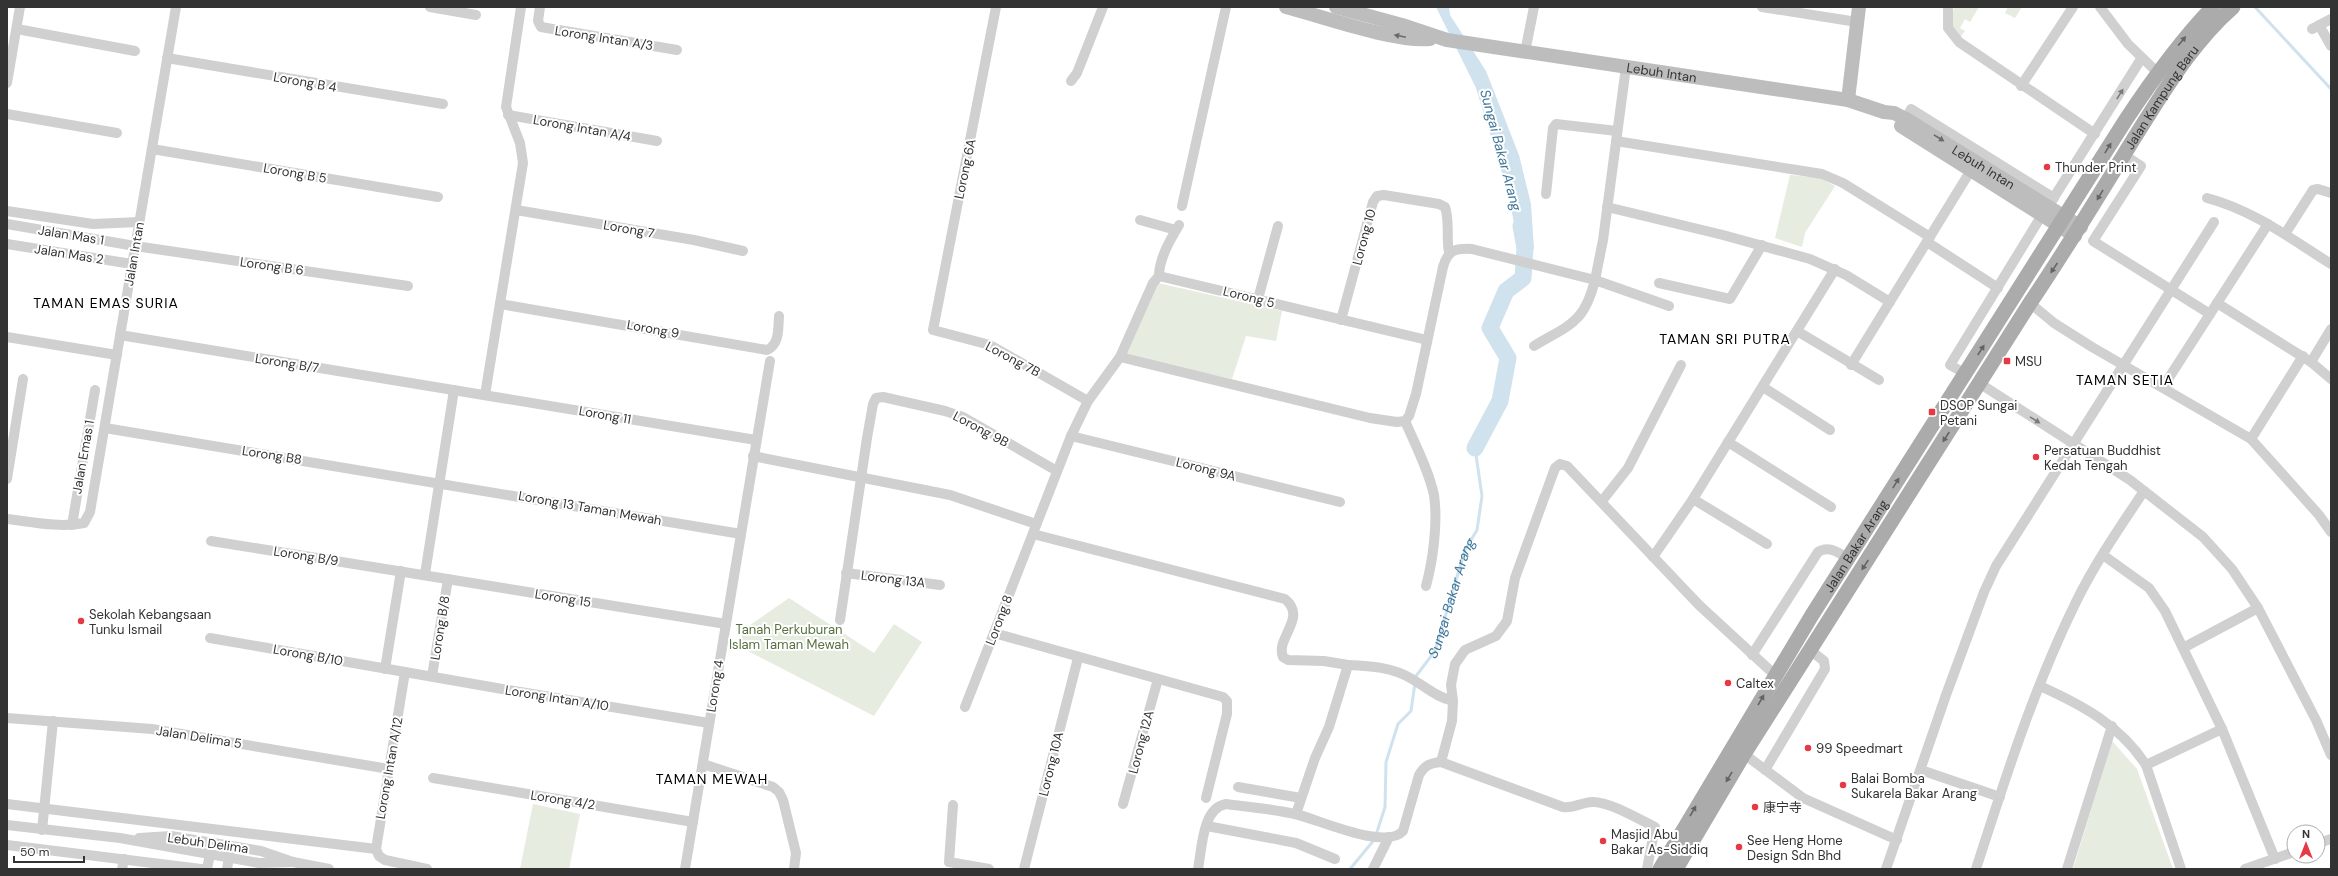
<svg xmlns="http://www.w3.org/2000/svg" width="2338" height="876" viewBox="0 0 2338 876" font-family="'DM Sans','Noto Sans SC',sans-serif">
<style>
.green{fill:#e6ecdf}
.water{fill:#cfe2ee}
.lines{fill:none;stroke-linecap:round;stroke-linejoin:round}
.stream{stroke:#cfe2ee;stroke-width:3}
.river{stroke:#cfe2ee;stroke-width:17}
.street{stroke:#d0d0d0;stroke-width:10}
.secondary{stroke:#bdbdbd;stroke-width:14}
.primary{stroke:#ababab;stroke-width:15}
.oneway{fill:#6a6a6a}
.oneway2{fill:#636363}
.oneway3{fill:#7a7a7a}
.poi-dot{fill:#e63946;stroke:#fff;stroke-width:1.5}
.labels{text-anchor:middle;dominant-baseline:central;stroke-width:4;stroke-linejoin:round;paint-order:stroke}
.street-label{font-size:13px;fill:#333;stroke:#fff}
.poi-label{font-size:13px;fill:#333;stroke:#fff;text-anchor:start}
.park-label{font-size:13px;fill:#56703f;stroke:#fff}
.water-label{font-size:14px;font-style:italic;fill:#3f7597;stroke:#fff}
.neighbourhood-label{font-size:14px;letter-spacing:1px;fill:#000;stroke:#fff}
</style>
<rect width="100%" height="100%" fill="#fff"/>
<g class="green">
<path d="M1954 7H1979L1970 22 1965 19 1960 28 1965 31 1960 38 1951 24Z"/>
<path d="M2008 7H2022L2015 18 2005 13Z"/>
<path d="M1790 175 1820 178 1835 186 1805 233 1802 247 1775 238Z"/>
<path d="M1158 283 1282 311 1276 341 1246 336 1232 379 1124 355Z"/>
<path d="M789 598 874 653 894 624 922 642 874 716 740 647 743 630Z"/>
<path d="M2112 741 2137 769 2173 869H2073Z"/>
<path d="M533 804 580 814 569 869H520Z"/>
</g>
<path class="water" d="M1436 7H1449L1450 15 1486 71 1519 155 1531 204 1534 249 1519 248 1508 193 1476 88Z"/>
<g class="lines">
<g class="stream">
<path d="M2255 7 2331 89"/>
<path id="s1" d="M1376 835 1385 807 1386 762 1398 724 1411 711 1416 676 1435 651 1465 550 1477 530 1482 496 1475 448"/>
<path d="M1350 869 1374 840"/>
</g>
<path class="river" d="M1475 448 1500 401 1508 358 1490 328 1506 291 1523 278 1525 248 1521 226"/>
<g class="street">
<path d="M430 7 476 15"/>
<path d="M540 7 538 21 541 27 677 50"/>
<path d="M996 7 933 330 990 345 1088 401"/>
<path d="M1762 7 1857 22"/>
<path d="M1948 7V28L1959 42 2095 134"/>
<path d="M2100 7 2128 44 2157 72"/>
<path d="M2319 25 2331 46"/>
<path d="M17 29 135 51"/>
<path d="M2312 29 2331 19"/>
<path d="M1525 52 1534 7"/>
<path d="M167 58 443 104"/>
<path d="M1071 81 1077 73 1103 7"/>
<path d="M7 83 20 7"/>
<path d="M2021 86 2073 7"/>
<path d="M7 114 117 133"/>
<path d="M508 115 657 141"/>
<path d="M1906 119 1911 109 2054 198"/>
<path d="M1616 141 1822 174 1843 183 1930 237"/>
<path d="M152 149 438 197"/>
<path d="M2124 155 2141 166 2093 241 2210 314"/>
<path d="M1546 194 1553 128 1556 124 1617 131"/>
<path d="M2207 198C2253 210 2291 239 2331 264"/>
<path d="M2051 202 2141 59"/>
<path d="M1182 206 1226 7"/>
<path d="M1607 207 1723 235 1810 259 1846 275 1890 302"/>
<path d="M516 210 694 240 743 251"/>
<path d="M7 211 93 224 139 222"/>
<path d="M1140 220 1176 230"/>
<path d="M7 224 135 246 408 286"/>
<path d="M2285 234 2313 190 2318 189 2331 193"/>
<path d="M1927 242 1998 288"/>
<path d="M7 244 132 264"/>
<path d="M1159 276C1159 259 1170 240 1179 225"/>
<path d="M1659 283 1730 299 1762 245"/>
<path d="M1258 299 1278 226"/>
<path d="M2030 303 2054 323 2092 347 2251 439 2319 515 2331 532"/>
<path d="M2217 303 2311 362 2331 379"/>
<path d="M500 304 767 350C780 344 778 328 779 316"/>
<path d="M1341 320 1373 202 1377 196 1384 195 1439 204 1445 207C1450 221 1446 238 1449 252"/>
<path d="M1797 331 1879 380"/>
<path d="M120 335 756 440"/>
<path d="M7 337 117 355"/>
<path d="M1534 346C1570 324 1584 324 1595 280L1669 306"/>
<path d="M1120 357 1370 418 1397 422 1405 421 1409 416 1416 394 1443 267C1448 250 1455 248 1472 249L1595 280 1603 240 1626 67"/>
<path d="M2311 362 2331 329"/>
<path d="M1851 365 1971 170"/>
<path d="M1966 374 1950 365 2042 215"/>
<path d="M1979 383 2130 480 2203 537 2232 569 2258 608 2316 720 2331 755"/>
<path d="M1763 387 1830 430"/>
<path d="M2163 387 2268 224"/>
<path d="M485 395 523 163 520 143 506 107 521 7"/>
<path d="M1405 421C1415 444 1429 471 1434 495 1438 523 1433 560 1426 586"/>
<path d="M105 428 741 534"/>
<path d="M1071 436 1340 502"/>
<path d="M2251 439 2303 356"/>
<path d="M1728 442 1831 507"/>
<path d="M753 456 950 495 1036 524"/>
<path d="M7 479 23 379"/>
<path d="M1693 499 1767 544"/>
<path d="M1602 501 1628 468 1681 365"/>
<path d="M7 519C32 522 60 528 84 523L90 512 176 7"/>
<path d="M72 525 95 390"/>
<path d="M1033 534 1285 599C1308 618 1275 638 1283 657L1288 660 1324 661 1348 665 1329 727 1315 758 1296 814"/>
<path d="M211 541 726 624"/>
<path d="M2103 555 2149 588 2165 611 2222 729 2275 859"/>
<path d="M1653 557 1693 499 1835 269"/>
<path d="M846 573 940 585"/>
<path d="M425 574 454 390"/>
<path d="M840 620 867 438 873 404 876 398 883 397 945 411 963 417 1057 471"/>
<path d="M994 633 1223 697 1227 701V714L1206 798"/>
<path d="M210 638 508 690 709 723"/>
<path d="M2183 648 2258 608"/>
<path d="M1752 655 1818 552C1829 545 1838 553 1848 558"/>
<path d="M1348 665C1371 666 1392 667 1412 679 1426 687 1436 697 1453 701"/>
<path d="M385 669 401 571"/>
<path d="M405 672 376 849 379 856 385 860 427 869"/>
<path d="M432 676 448 579"/>
<path d="M2040 686C2082 705 2120 725 2146 765L2181 869"/>
<path d="M965 707 1071 436 1088 401 1120 357 1153 283 1159 276 1427 340"/>
<path d="M7 718 152 729 389 769"/>
<path d="M1744 754 1803 798 1897 840"/>
<path d="M1441 762 1452 721 1453 701 1451 685 1455 664 1465 650 1496 636 1507 621 1515 578 1555 468 1560 464 1567 466 1699 605 1775 675"/>
<path d="M703 764 773 787 779 792 783 800 796 853 794 869"/>
<path d="M2146 765 2222 729"/>
<path d="M1765 770 1825 669 1824 661 1810 650"/>
<path d="M1921 770 2000 797"/>
<path d="M433 778 693 822"/>
<path d="M1238 787 1301 798"/>
<path d="M7 804 376 849"/>
<path d="M1123 804 1158 679"/>
<path d="M953 805 949 862 989 869"/>
<path d="M7 825 120 838 259 863 293 862"/>
<path d="M1207 826 1296 843 1335 859"/>
<path d="M42 830 53 721"/>
<path d="M139 838 171 836 261 851 293 862 329 869"/>
<path d="M2318 843 2331 839"/>
<path d="M7 845 201 869"/>
<path d="M122 869 124 859"/>
<path d="M207 869 210 854"/>
<path d="M227 869 230 852"/>
<path d="M685 869 770 361"/>
<path d="M1024 869 1078 658"/>
<path d="M1198 869C1202 849 1202 808 1226 804 1249 807 1273 809 1295 814 1318 819 1385 851 1403 831L1419 775C1425 765 1430 763 1441 762L1563 807C1575 809 1583 801 1594 802 1612 803 1638 819 1655 827L1647 869"/>
<path d="M1373 869 1389 837"/>
<path d="M1886 869 1946 695 1984 592 1996 566 2214 222"/>
<path d="M1976 869C2005 779 2034 687 2076 602 2095 563 2120 527 2144 491"/>
<path d="M2067 869 2112 726"/>
<path d="M2245 869 2294 852"/>
</g>
<g class="secondary">
<path d="M1286 7C1324 17 1393 42 1430 39"/>
<path id="s2" d="M1336 7 1402 25 1447 40 1848 100 1884 112 1894 113 1906 119 2081 227"/>
<path d="M1848 100 1859 7"/>
<path d="M1901 126 2075 236"/>
</g>
<g class="primary">
<path id="s3" d="M1660 869 1812 615 2125 121C2152 80 2179 42 2213 7"/>
<path id="s4" d="M1676 869 1744 754 2030 303C2068 247 2102 190 2138 132 2166 88 2193 42 2233 7"/>
</g>
</g>
<defs><path id="oneway-solid" d="M-6-.8H1V-3.2L6.5 0L1 3.2V.8H-6Z"/></defs>
<g class="oneway">
<use href="#oneway-solid" transform="translate(1400 36) rotate(-168)"/>
<use href="#oneway-solid" transform="translate(1939 138) rotate(32)"/>
</g>
<g class="oneway2">
<use href="#oneway-solid" transform="translate(2182 41) rotate(-50)"/>
<use href="#oneway-solid" transform="translate(2108 148) rotate(-58)"/>
<use href="#oneway-solid" transform="translate(2100 195) rotate(121)"/>
<use href="#oneway-solid" transform="translate(2054 268) rotate(124)"/>
<use href="#oneway-solid" transform="translate(1981 350) rotate(-57)"/>
<use href="#oneway-solid" transform="translate(1946 437) rotate(123)"/>
<use href="#oneway-solid" transform="translate(1896 483) rotate(-58)"/>
<use href="#oneway-solid" transform="translate(1865 565) rotate(123)"/>
<use href="#oneway-solid" transform="translate(1761 700) rotate(-60)"/>
<use href="#oneway-solid" transform="translate(1729 777) rotate(121)"/>
<use href="#oneway-solid" transform="translate(1693 811) rotate(-60)"/>
</g>
<g class="oneway3">
<use href="#oneway-solid" transform="translate(2120 94) rotate(-58)"/>
<use href="#oneway-solid" transform="translate(2035 420) rotate(32)"/>
</g>
<g class="poi-dot">
<circle cx="2047" cy="167" r="4"/>
<rect x="2003" y="357" width="8" height="8" rx="2"/>
<rect x="1928" y="408" width="8" height="8" rx="2"/>
<circle cx="2036" cy="457" r="4"/>
<circle cx="81" cy="621" r="4"/>
<circle cx="1728" cy="683" r="4"/>
<circle cx="1808" cy="748" r="4"/>
<circle cx="1843" cy="785" r="4"/>
<circle cx="1755" cy="807" r="4"/>
<circle cx="1603" cy="841" r="4"/>
<circle cx="1739" cy="847" r="4"/>
</g>
<g class="labels">
<g class="street-label">
<text transform="translate(604 38) rotate(9)">Lorong Intan A/3</text>
<text stroke="none"><textPath href="#s2" startOffset="333">Lebuh Intan</textPath></text>
<text transform="translate(305 82) rotate(10)">Lorong B 4</text>
<text stroke="none"><textPath href="#s4" startOffset="912">Jalan Kampung Baru</textPath></text>
<text transform="translate(582 128) rotate(10)">Lorong Intan A/4</text>
<text stroke="none"><textPath href="#s2" startOffset="674">Lebuh Intan</textPath></text>
<text transform="translate(965 169) rotate(-78)">Lorong 6A</text>
<text transform="translate(295 173) rotate(10)">Lorong B 5</text>
<text transform="translate(629 229) rotate(10)">Lorong 7</text>
<text transform="translate(71 235) rotate(9)">Jalan Mas 1</text>
<text transform="translate(1364 237) rotate(-75)">Lorong 10</text>
<text transform="translate(69 254) rotate(9)">Jalan Mas 2</text>
<text transform="translate(134 254) rotate(-80)">Jalan Intan</text>
<text transform="translate(272 266) rotate(8)">Lorong B 6</text>
<text transform="translate(1249 297) rotate(14)">Lorong 5</text>
<text transform="translate(653 329) rotate(10)">Lorong 9</text>
<text transform="translate(1013 359) rotate(28)">Lorong 7B</text>
<text transform="translate(287 363) rotate(9)">Lorong B/7</text>
<text transform="translate(605 415) rotate(10)">Lorong 11</text>
<text transform="translate(981 429) rotate(28)">Lorong 9B</text>
<text transform="translate(272 455) rotate(9)">Lorong B8</text>
<text transform="translate(83 457) rotate(-80)">Jalan Emas 1</text>
<text transform="translate(1206 469) rotate(14)">Lorong 9A</text>
<text transform="translate(590 508) rotate(10)">Lorong 13 Taman Mewah</text>
<text stroke="none"><textPath href="#s3" startOffset="378">Jalan Bakar Arang</textPath></text>
<text transform="translate(306 556) rotate(9)">Lorong B/9</text>
<text transform="translate(893 579) rotate(7)">Lorong 13A</text>
<text transform="translate(563 598) rotate(9)">Lorong 15</text>
<text transform="translate(999 620) rotate(-69)">Lorong 8</text>
<text transform="translate(440 628) rotate(-81)">Lorong B/8</text>
<text transform="translate(308 655) rotate(10)">Lorong B/10</text>
<text transform="translate(715 686) rotate(-81)">Lorong 4</text>
<text transform="translate(557 698) rotate(9)">Lorong Intan A/10</text>
<text transform="translate(199 737) rotate(9)">Jalan Delima 5</text>
<text transform="translate(1141 742) rotate(-75)">Lorong 12A</text>
<text transform="translate(1051 764) rotate(-76)">Lorong 10A</text>
<text transform="translate(389 768) rotate(-80)">Lorong Intan A/12</text>
<text transform="translate(563 800) rotate(9)">Lorong 4/2</text>
<text transform="translate(208 843) rotate(8)">Lebuh Delima</text>
</g>
<g class="poi-label">
<text x="2055" y="167">Thunder Print</text>
<text x="2015" y="361">MSU</text>
<text x="1940" y="405">DSOP Sungai<tspan x="1940" dy="15">Petani</tspan></text>
<text x="2044" y="450">Persatuan Buddhist<tspan x="2044" dy="15">Kedah Tengah</tspan></text>
<text x="89" y="614">Sekolah Kebangsaan<tspan x="89" dy="15">Tunku Ismail</tspan></text>
<text x="1736" y="683">Caltex</text>
<text x="1816" y="748">99 Speedmart</text>
<text x="1851" y="778">Balai Bomba<tspan x="1851" dy="15">Sukarela Bakar Arang</tspan></text>
<text x="1763" y="807">康宁寺</text>
<text x="1611" y="834">Masjid Abu<tspan x="1611" dy="15">Bakar As-Siddiq</tspan></text>
<text x="1747" y="840">See Heng Home<tspan x="1747" dy="15">Design Sdn Bhd</tspan></text>
</g>
<g class="park-label">
<text x="789" y="629">Tanah Perkuburan<tspan x="789" dy="15">Islam Taman Mewah</tspan></text>
</g>
<g class="water-label">
<text transform="translate(1501 150) rotate(75)">Sungai Bakar Arang</text>
<text stroke="none"><textPath href="#s1" startOffset="255">Sungai Bakar Arang</textPath></text>
</g>
<g class="neighbourhood-label">
<text x="106" y="303">TAMAN EMAS SURIA</text>
<text x="1725" y="339">TAMAN SRI PUTRA</text>
<text x="2125" y="380">TAMAN SETIA</text>
<text x="712" y="779">TAMAN MEWAH</text>
</g>
</g>
<rect width="2338" height="876" fill="none" stroke="#333333" stroke-width="16"/>
<g transform="translate(2306 844)"><circle r="19" fill="#ffffff" stroke="#adadad"/>
<path d="M0-3L7 15L0 10L-7 15Z" fill="#e63946"/>
<text y="-6" font-size="11" font-weight="bold" text-anchor="middle" fill="#333333">N</text>
</g>
<path d="M14 856v6h70v-6" fill="none" stroke="#333333" stroke-width="2"/>
<text x="20" y="856" font-size="12" fill="#333333" stroke="#ffffff" stroke-width="3" paint-order="stroke">50 m</text>
</svg>
